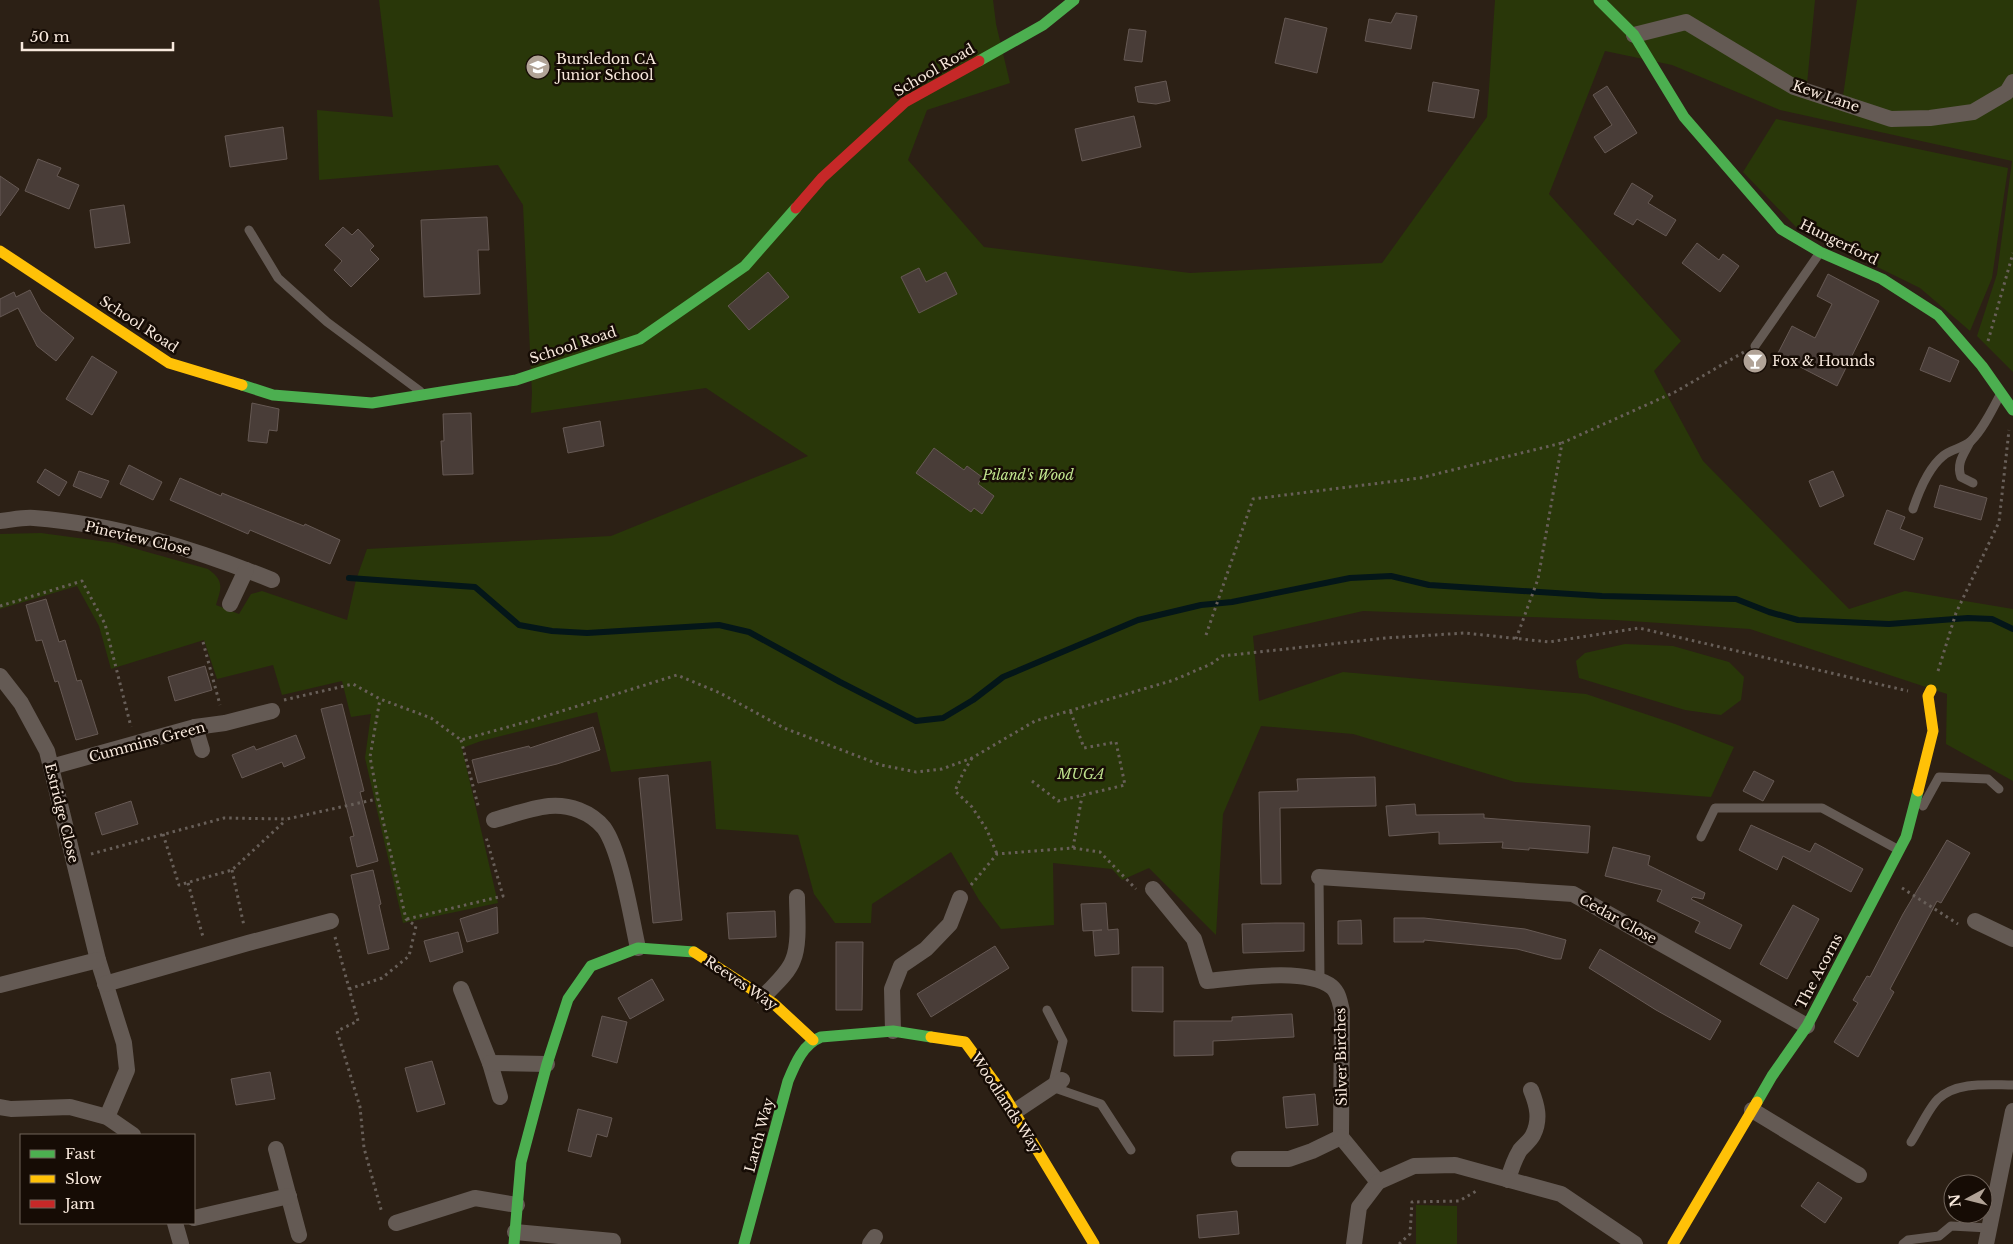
<svg xmlns="http://www.w3.org/2000/svg" width="2013" height="1244" viewBox="0 0 2013 1244" font-family="'Libre Baskerville',serif">
<style>
.green{fill:#293709}
.lines{fill:none;stroke-linecap:round;stroke-linejoin:round}
.stream{stroke:#041619;stroke-width:6}
.building{fill:#493d38;stroke:#665954}
.path{stroke:#685f59;stroke-width:3;stroke-dasharray:2.5 4;stroke-linecap:butt}
.lane{stroke:#645a54;stroke-width:9}
.street{stroke:#645a54;stroke-width:16}
.fast{stroke:#4caf50;stroke-width:11}
.slow{stroke:#ffc107;stroke-width:11}
.jam{stroke:#c62828;stroke-width:11}
.labels{text-anchor:middle;dominant-baseline:central;stroke-width:5;stroke-linejoin:round;paint-order:stroke}
.poi-label{font-size:14px;fill:#f8e9dd;stroke:#160c05;text-anchor:start}
.street-label{font-size:14px;fill:#f8e9dd;stroke:#160c05}
.park-label{font-size:14px;font-style:italic;fill:#c0e48e;stroke:#160c05}
</style>
<rect width="100%" height="100%" fill="#2c2015"/>
<g class="green">
<path d="M379 0H993L996 24 1010 83 927 110 908 160 984 247 1190 273 1382 263 1487 117 1495 0H1815L1807 84 1843 96 1857 0H2013V372L1977 336 1997 274 2012 161 1780 110 1672 65 1605 51 1549 194 1681 341 1654 371 1703 461 1849 609 1905 591 2013 609V781L1946 744 1947 694 1750 629 1615 620 1363 611 1253 636 1259 701 1343 672 1586 694 1675 724 1734 747 1711 797 1515 782 1353 734 1261 726 1223 814 1216 935 1149 868 1122 880 1112 869 1053 863 1054 925 1001 929 979 900 951 852 872 904 871 923H835L814 894 798 835 716 829 711 761 611 772 597 712 481 741 462 748 498 903 403 923 365 758 371 714 351 717 342 681 282 695 273 665 217 679 204 640 111 669 99 626 77 586 0 609V534L41 533 115 543 208 569C225 581 221 588 216 605L239 614 251 594 262 591 347 620 356 580 367 549 611 536 808 456 706 388 531 413 532 393 523 205 498 165 319 180 317 110 393 117Z"/>
<path d="M1776 119 2008 168 1992 278 1970 331 1920 288 1796 227 1743 172Z"/>
<path d="M1625 644 1673 646 1729 662 1744 677 1741 700 1721 715 1685 710 1579 678 1576 661 1585 653Z"/>
<path d="M1416 1205 1457 1206V1244H1416Z"/>
</g>
<g class="lines">
<path class="stream" d="M349 578 475 587 519 625 552 631 587 633 719 625 749 632 840 682 916 721 943 718 973 700 1003 677 1138 620 1201 605 1232 602 1350 578 1391 576 1429 585 1602 596 1736 599 1769 612 1798 620 1889 624 1968 618 1992 619 2013 629"/>
</g>
<g class="building">
<path d="M1396 13 1417 16 1411 49 1365 41 1369 19 1391 23Z"/>
<path d="M1285 18 1327 28 1317 73 1275 63Z"/>
<path d="M1129 29 1146 31 1142 62 1124 60Z"/>
<path d="M1166 81 1170 101 1156 104 1138 102 1135 87Z"/>
<path d="M1433 82 1479 90 1474 118 1428 111Z"/>
<path d="M1607 86 1637 133 1605 153 1594 137 1612 125 1593 95Z"/>
<path d="M1134 116 1141 147 1082 161 1075 129Z"/>
<path d="M283 127 287 159 230 167 225 136Z"/>
<path d="M38 159 61 168 57 176 79 185 69 209 25 191Z"/>
<path d="M0 176 19 189 0 216Z"/>
<path d="M1632 183 1653 196 1648 203 1676 220 1666 236 1637 219 1633 225 1614 214Z"/>
<path d="M124 205 130 243 95 248 90 210Z"/>
<path d="M487 217 489 250H478L480 294 424 297 421 220Z"/>
<path d="M343 227 352 235 358 229 374 246 370 250 379 259 351 287 334 270 342 261 325 245Z"/>
<path d="M1697 243 1719 260 1723 254 1739 266 1720 292 1682 263Z"/>
<path d="M919 268 926 282 946 272 957 294 919 313 901 277Z"/>
<path d="M768 272 789 297 749 330 728 306Z"/>
<path d="M1828 274 1879 301 1837 386 1777 355 1792 326 1815 338 1832 304 1817 296Z"/>
<path d="M30 290 41 311 74 338 56 361 37 346 18 308 0 317V299L14 292 16 297Z"/>
<path d="M1929 347 1959 361 1950 382 1920 370Z"/>
<path d="M92 356 117 372 92 415 66 399Z"/>
<path d="M252 403 279 409 277 431 269 430 267 443 248 441Z"/>
<path d="M471 413 473 474 443 475 441 441H444L443 414Z"/>
<path d="M600 421 604 446 568 453 563 428Z"/>
<path d="M934 448 964 470 967 466 982 477 978 484 994 496 982 514 974 508 971 512 916 473Z"/>
<path d="M129 465 162 482 153 500 120 484Z"/>
<path d="M45 469 67 482 59 496 37 482Z"/>
<path d="M79 471 109 481 101 498 73 486Z"/>
<path d="M1833 471 1844 496 1820 507 1809 481Z"/>
<path d="M180 478 221 496 222 493 304 526 305 524 340 540 330 564 250 530 248 534 170 500Z"/>
<path d="M1940 485 1987 498 1981 520 1934 507Z"/>
<path d="M1887 510 1905 517 1900 529 1923 538 1914 560 1874 544Z"/>
<path d="M46 599 59 642 65 640 77 681 81 680 98 734 76 740 58 681 55 682 42 640 36 641 26 605Z"/>
<path d="M205 666 212 690 175 701 168 677Z"/>
<path d="M342 704 364 791 360 792 378 861 357 867 350 837 354 836 321 709Z"/>
<path d="M593 727 600 750 557 764 478 783 472 760 529 746 530 748Z"/>
<path d="M296 735 305 758 284 767 282 762 242 778 232 755 254 746 256 750Z"/>
<path d="M1754 771 1774 781 1763 801 1743 791Z"/>
<path d="M668 775 682 920 653 923 639 778Z"/>
<path d="M1375 777 1376 806 1280 808 1281 884H1261L1259 792 1298 791 1297 779Z"/>
<path d="M131 801 138 824 102 835 95 813Z"/>
<path d="M1415 804 1416 815 1484 814V818L1590 826 1588 853 1529 848V850L1502 848 1503 842 1439 844V832L1389 836 1386 806Z"/>
<path d="M1751 825 1810 852 1815 843 1863 869 1851 892 1783 856 1777 870 1739 850Z"/>
<path d="M1947 840 1970 853 1941 903 1937 901 1890 989 1894 992 1858 1057 1834 1042 1858 1003 1853 1000 1867 976 1870 977 1903 914Z"/>
<path d="M1613 847 1650 856 1648 865 1705 893 1703 899 1693 897 1691 899 1742 925 1730 949 1695 932 1700 922 1657 901 1662 890 1605 876Z"/>
<path d="M373 870 381 904 379 905 389 949 368 954 351 875Z"/>
<path d="M1106 903 1108 930 1118 929 1119 954 1095 956 1093 931 1102 930 1083 931 1081 904Z"/>
<path d="M1793 905 1819 919 1787 979 1760 964Z"/>
<path d="M497 907 498 933 467 942 460 919Z"/>
<path d="M775 911 776 937 729 939 727 913Z"/>
<path d="M1394 918H1424L1525 929 1566 940 1561 959H1555L1517 949 1424 940V942H1394Z"/>
<path d="M1361 920 1362 944H1338V921Z"/>
<path d="M1275 923H1304V951L1243 953 1242 924Z"/>
<path d="M458 932 463 952 430 962 424 941Z"/>
<path d="M836 942H863L862 1010H836Z"/>
<path d="M995 946 1009 968 931 1017 917 994Z"/>
<path d="M1600 949 1721 1021 1710 1040 1656 1010 1589 968Z"/>
<path d="M1132 967H1163V1012L1132 1011Z"/>
<path d="M652 979 664 1000 630 1019 618 998Z"/>
<path d="M1292 1014 1294 1037 1213 1041V1055L1174 1056V1021H1232V1017Z"/>
<path d="M602 1016 627 1022 617 1063 592 1056Z"/>
<path d="M432 1061 445 1104 417 1112 405 1068Z"/>
<path d="M270 1072 275 1099 236 1105 231 1079Z"/>
<path d="M1315 1094 1318 1125 1286 1128 1283 1097Z"/>
<path d="M578 1109 612 1118 607 1137 597 1134 591 1157 568 1151Z"/>
<path d="M1818 1182 1842 1198 1825 1223 1801 1206Z"/>
<path d="M1237 1211 1239 1234 1199 1238 1197 1215Z"/>
</g>
<g class="lines">
<g class="path">
<path d="M1988 341 2013 253"/>
<path d="M0 606 82 581 105 624 131 727"/>
<path d="M1206 635 1253 499 1420 478 1562 443"/>
<path d="M1516 639 1538 579 1562 443 1675 392 1744 352"/>
<path d="M203 642 220 705"/>
<path d="M1938 671 1956 613 1999 522 2009 430"/>
<path d="M284 700 353 684 380 699 431 718 461 740 533 720 677 675 720 693 784 728 881 765 916 772 942 769 972 758 1035 721 1174 680 1211 664 1222 656 1386 638 1465 633 1549 642 1639 628 1908 691"/>
<path d="M461 740 479 809"/>
<path d="M972 758 963 773 955 791 972 807 987 830 997 854"/>
<path d="M1032 781 1058 801 1125 785 1116 742 1084 748 1070 710"/>
<path d="M163 834 179 885 232 870 286 820"/>
<path d="M1073 848 1082 796"/>
<path d="M91 854 224 818 287 819 377 799"/>
<path d="M232 870 244 926"/>
<path d="M188 883 203 937"/>
<path d="M971 885 997 854 1073 848 1100 852 1136 889"/>
<path d="M1902 888 1958 924"/>
<path d="M407 919 503 896 486 837"/>
<path d="M335 937 358 1021 337 1031 360 1107 364 1148 382 1213"/>
<path d="M349 989 382 978 409 956 416 926 406 919 378 799 370 757 380 699"/>
<path d="M1399 1244 1410 1234 1412 1202 1459 1201 1478 1190"/>
</g>
<g class="lane">
<path d="M249 230 278 278 327 322 420 391"/>
<path d="M1755 346 1819 254"/>
<path d="M1970 442C1964 454 1956 463 1961 477L1973 483"/>
<path d="M1913 509C1919 491 1928 468 1943 456 1951 449 1964 448 1971 441 1983 429 1992 410 2000 395"/>
<path d="M1923 806 1939 777 1988 779 1999 789"/>
<path d="M1701 837 1715 808H1822L1899 850"/>
<path d="M1319 877 1320 980"/>
<path d="M1047 1010 1063 1041 1052 1087 1101 1104 1131 1150"/>
<path d="M1911 1142C1919 1130 1928 1109 1938 1099 1957 1081 1989 1085 2013 1085"/>
<path d="M1903 1244 1908 1240 1939 1236 1951 1226 1989 1228"/>
</g>
<g class="street">
<path d="M1634 35 1686 22 1794 87 1891 119 1930 118 1973 112 2007 92 2013 82"/>
<path d="M0 521C11 520 23 517 34 518 116 524 197 550 272 580"/>
<path d="M230 604 246 570"/>
<path d="M0 676 21 703 47 751 98 960 124 1043 127 1070 107 1117"/>
<path d="M195 727 202 750"/>
<path d="M51 767 195 727 225 723 272 711"/>
<path d="M494 820C512 815 531 808 549 806 569 804 591 812 604 828 621 852 631 917 638 948"/>
<path d="M1319 877 1573 894 1807 1026"/>
<path d="M1153 889 1194 939 1207 981C1239 978 1307 967 1332 987 1339 993 1340 1003 1342 1011L1341 1137 1378 1182"/>
<path d="M1975 921 2013 939"/>
<path d="M105 984 248 943 331 921"/>
<path d="M0 985 98 960"/>
<path d="M461 989 490 1063 500 1097"/>
<path d="M763 997C773 986 788 974 793 960 800 944 797 914 797 897"/>
<path d="M893 1031 892 989 901 966 926 949 950 924 960 898"/>
<path d="M490 1063 547 1064"/>
<path d="M0 1107 11 1109 70 1107 107 1117 133 1135"/>
<path d="M1752 1110 1859 1175"/>
<path d="M1014 1112 1062 1080"/>
<path d="M276 1149 299 1235"/>
<path d="M1239 1159H1289L1312 1151 1341 1137"/>
<path d="M1508 1180C1511 1169 1514 1160 1520 1150 1524 1145 1530 1141 1533 1135 1541 1119 1537 1105 1531 1090"/>
<path d="M194 1218 289 1196"/>
<path d="M175 1223 181 1244"/>
<path d="M396 1223 475 1198 517 1205"/>
<path d="M515 1232 613 1241"/>
<path d="M870 1244 875 1237"/>
<path d="M1354 1244 1359 1207 1378 1182 1414 1166 1455 1165 1561 1194 1635 1244"/>
<path d="M1986 1244 2013 1111"/>
</g>
<g class="fast">
<path d="M1599 0 1634 35 1684 117 1781 229 1820 252 1882 279 1938 315 1982 366 2013 410"/>
<path d="M979 61 1043 25 1074 0"/>
<path d="M242 385 273 395 372 403 516 380 640 339 745 266 796 208"/>
<path d="M1757 1102 1772 1076 1807 1026 1906 837 1918 791"/>
<path d="M514 1244 521 1162 547 1064 568 999 591 966 638 948 694 952"/>
<path d="M744 1244 788 1081C795 1064 803 1044 821 1037L893 1031 931 1037"/>
</g>
<g class="slow">
<path d="M0 251 169 363 242 385"/>
<path d="M1918 791 1933 731 1928 696 1931 690"/>
<path d="M694 952 773 1003 813 1040"/>
<path d="M931 1037 965 1042 1004 1095 1094 1244"/>
<path d="M1673 1244 1757 1102"/>
</g>
<path class="jam" d="M796 208 822 178 905 102 979 61"/>
</g>
<defs>
<symbol id="school-disc" viewBox="-11 -11 22 22"><circle r="9.5" fill="#b1a397" stroke="#160c05"/><path d="M0-5L7-2L0 1L-7-2ZM-4 1L0 2.5L4 1V4Q0 6-4 4Z" fill="#fff"/></symbol>
<symbol id="bar-disc" viewBox="-11 -11 22 22"><circle r="9.5" fill="#b1a397" stroke="#160c05"/><path d="M-6-5H6L.8 .8V4.5H3.5V6h-7V4.5H-.8V.8Z" fill="#fff"/></symbol>
</defs>
<g fill-rule="evenodd">
<use href="#school-disc" x="524" y="53" width="28" height="28"/>
<use href="#bar-disc" x="1741" y="347" width="28" height="28"/>
</g>
<g class="labels">
<g class="poi-label">
<text x="556" y="59">Bursledon CA<tspan x="556" dy="16">Junior School</tspan></text>
<text x="1772" y="361">Fox &amp; Hounds</text>
</g>
<g class="street-label">
<text transform="translate(934 70) rotate(-30)">School Road</text>
<text transform="translate(1826 96) rotate(19)">Kew Lane</text>
<text transform="translate(1839 242) rotate(26)">Hungerford</text>
<text transform="translate(139 324) rotate(33)">School Road</text>
<text transform="translate(573 345) rotate(-18)">School Road</text>
<text transform="translate(138 538) rotate(13)">Pineview Close</text>
<text transform="translate(147 742) rotate(-15)">Cummins Green</text>
<text transform="translate(62 813) rotate(76)">Estridge Close</text>
<text transform="translate(1618 919) rotate(29)">Cedar Close</text>
<text transform="translate(1819 971) rotate(-62)">The Acorns</text>
<text transform="translate(741 983) rotate(34)">Reeves Way</text>
<text transform="translate(1341 1057) rotate(-91)">Silver Birches</text>
<text transform="translate(1006 1103) rotate(57)">Woodlands Way</text>
<text transform="translate(759 1135) rotate(-75)">Larch Way</text>
</g>
<g class="park-label">
<text x="1028" y="475">Piland's Wood</text>
<text x="1081" y="774">MUGA</text>
</g>
</g>
<rect x="20" y="1134" width="175" height="90" fill="#160c05" stroke="#70645b"/>
<rect x="30" y="1150" width="25" height="8" fill="#4caf50" stroke="#70645b"/>
<text x="65" y="1159" font-size="15" fill="#f8e9dd">Fast</text>
<rect x="30" y="1175" width="25" height="8" fill="#ffc107" stroke="#70645b"/>
<text x="65" y="1184" font-size="15" fill="#f8e9dd">Slow</text>
<rect x="30" y="1200" width="25" height="8" fill="#c62828" stroke="#70645b"/>
<text x="65" y="1209" font-size="15" fill="#f8e9dd">Jam</text>
<g transform="translate(1968 1199) rotate(263)"><circle r="24" fill="#160c05" stroke="#70645b"/>
<path d="M0-4L9 19L0 12L-9 19Z" fill="#b1a397"/>
<text y="-8" font-size="14" font-weight="bold" text-anchor="middle" fill="#f8e9dd">N</text>
</g>
<path d="M22 42v8h151v-8" fill="none" stroke="#f8e9dd" stroke-width="2.5"/>
<text x="30" y="42" font-size="15" fill="#f8e9dd" stroke="#160c05" stroke-width="4" paint-order="stroke">50 m</text>
</svg>
